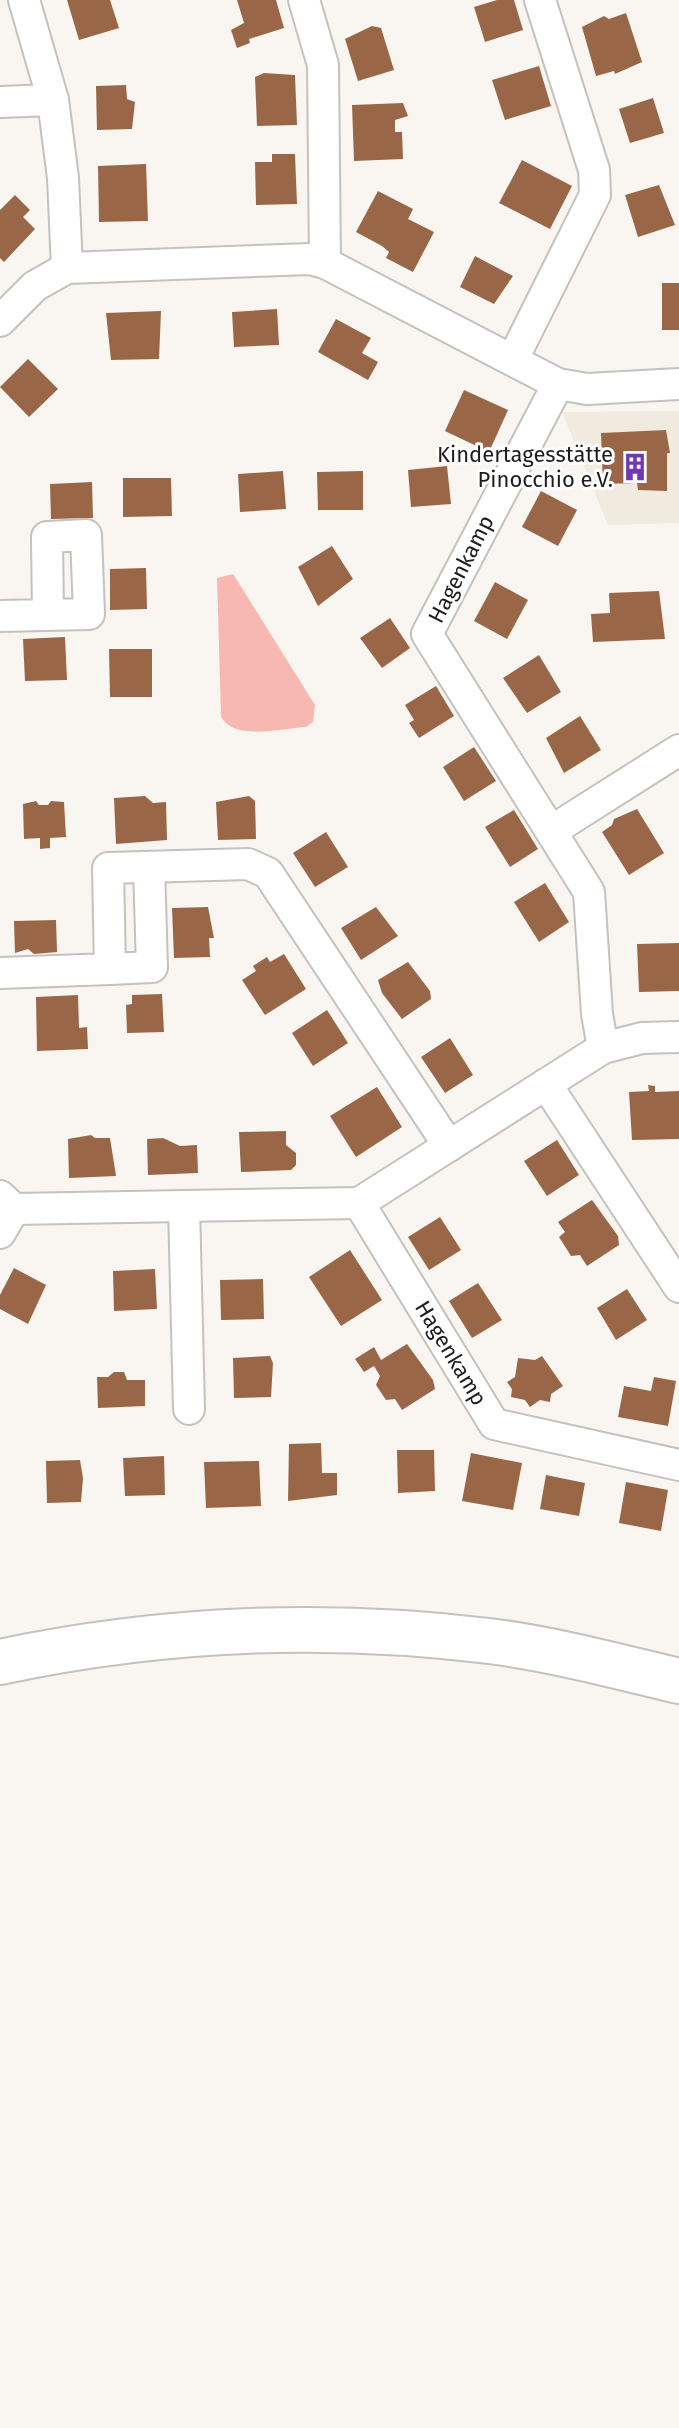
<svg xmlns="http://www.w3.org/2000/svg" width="679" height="2428" viewBox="0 0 679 2428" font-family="'Fira Sans',sans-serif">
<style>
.built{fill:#f1eade}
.green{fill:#f8b8b2}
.building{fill:#996747}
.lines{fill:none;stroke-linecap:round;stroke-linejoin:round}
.street-casing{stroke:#c5c2bd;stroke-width:34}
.secondary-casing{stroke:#c5c2bd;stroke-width:48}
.street{stroke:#fff;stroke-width:30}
.secondary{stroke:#fff;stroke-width:44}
.labels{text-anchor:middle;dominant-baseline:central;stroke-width:6;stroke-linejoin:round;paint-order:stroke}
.poi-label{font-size:22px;fill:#1e1d1b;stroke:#fff;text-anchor:end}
.street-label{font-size:22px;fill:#1e1d1b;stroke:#fff}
</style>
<rect width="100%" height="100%" fill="#f9f6f1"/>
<path class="built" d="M679 411V523L608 525 562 412Z"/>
<path class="green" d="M233 574 315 705 313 722 306 727C283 728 233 742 221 716L217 578Z"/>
<g class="building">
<path d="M67 0H110L119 28 79 40Z"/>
<path d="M237 0H276L284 28 249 39 250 43 237 48 231 30 244 23Z"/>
<path d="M497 0H514L523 30 485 42 474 7Z"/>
<path d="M626 13 642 62 615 74 614 71 596 76 582 27 604 16 609 19Z"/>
<path d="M372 26 381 28 394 70 358 81 345 39Z"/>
<path d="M539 66 551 106 505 120 492 80Z"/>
<path d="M264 73 295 75 297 125 257 126 255 77Z"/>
<path d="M126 85 127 99 135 102 132 129 97 130 96 86Z"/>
<path d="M653 98 664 133 630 143 619 109Z"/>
<path d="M403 103 408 116 395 120V132H402L403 159 354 161 352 105Z"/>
<path d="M272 154H295L297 204 256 205 255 162H272Z"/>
<path d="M522 160 572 186 550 229 499 203Z"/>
<path d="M146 164 148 221 99 222 98 166Z"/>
<path d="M659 185 675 225 638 237 625 195Z"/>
<path d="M378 191 413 209 408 219 434 232 413 272 386 258 389 252 382 246 356 232Z"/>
<path d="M15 195 30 210 23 217 35 229 4 262 0 258V210Z"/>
<path d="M475 256 513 276 494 304 460 287Z"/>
<rect x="662" y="283" width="17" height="47"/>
<path d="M277 309 279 345 234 347 232 312Z"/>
<path d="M161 311 159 359 111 360 106 313Z"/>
<path d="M336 319 371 338 362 353 378 362 368 380 318 352Z"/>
<path d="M28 359 58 389 29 417 0 387Z"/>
<path d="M464 390 508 410 489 452 445 431Z"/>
<path d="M666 430 670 453H667V491L638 490 637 483 603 484 601 433Z"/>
<path d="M447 466 451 504 411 507 408 470Z"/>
<path d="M283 471 286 509 240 512 238 474Z"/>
<path d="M363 471V510H318L317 472Z"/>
<path d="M123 478H171L172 516 123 517Z"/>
<path d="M92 482 93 518 51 519 50 484Z"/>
<path d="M541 491 577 510 558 546 522 527Z"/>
<path d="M332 546 353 579 318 606 298 567Z"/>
<path d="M146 568 147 609 110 610V569Z"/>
<path d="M495 582 528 600 507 639 474 621Z"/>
<path d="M659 591 665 639 593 642 591 614 610 613 609 593Z"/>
<path d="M390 618 410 648 382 668 360 638Z"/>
<path d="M65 637 67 680 25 681 23 639Z"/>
<path d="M109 649H152V697H110Z"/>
<path d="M539 655 561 692 527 713 503 678Z"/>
<path d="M436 686 454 716 419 738 409 723 414 720 405 705Z"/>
<path d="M580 716 601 750 564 773 546 738Z"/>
<path d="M474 747 496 781 464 801 443 767Z"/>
<path d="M145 796 153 803 166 802 167 840 116 844 114 798Z"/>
<path d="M249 796 255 801 256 839 218 840 216 802Z"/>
<path d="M36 801 39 805H48L51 801 64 802 66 837 50 838V848L40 849V838L24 839 23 804Z"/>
<path d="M637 809 664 853 629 875 602 832 612 825 614 819Z"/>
<path d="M514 810 538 849 510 867 485 827Z"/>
<path d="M326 832 348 867 315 887 293 853Z"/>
<path d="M545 883 569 922 539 942 514 902Z"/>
<path d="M208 907 214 938H209L210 957 174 958 172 908Z"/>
<path d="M376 907 398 936 361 960 341 928Z"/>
<path d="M56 920 57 952 34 954 28 949 15 953 14 921Z"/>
<path d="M679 943V991L639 992 637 944Z"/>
<path d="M284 954 306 989 265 1015 242 980 256 971 253 966 267 957 270 962Z"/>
<path d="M408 962 430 991 431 999 402 1019 382 993 378 980Z"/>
<path d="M162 994 164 1032 127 1033 126 1005 132 1004V995Z"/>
<path d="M78 995 79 1028 87 1027 88 1049 37 1051 36 997Z"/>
<path d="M327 1010 348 1043 313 1066 292 1033Z"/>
<path d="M450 1038 473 1075 445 1093 421 1057Z"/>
<path d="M648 1085 655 1086V1092L679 1091V1139L632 1140 629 1092 649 1091Z"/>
<path d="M377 1087 402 1127 356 1157 330 1116Z"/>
<path d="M286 1131V1145L296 1153V1165L291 1170 241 1172 239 1132Z"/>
<path d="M91 1135 95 1138H110L116 1176 69 1178 68 1139Z"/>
<path d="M163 1138 180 1146 197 1145 198 1173 148 1175 147 1139Z"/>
<path d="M557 1140 579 1175 547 1196 524 1161Z"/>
<path d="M592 1200 618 1236 619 1245 587 1266 580 1255 571 1256 566 1248 559 1237 565 1232 558 1222Z"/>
<path d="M440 1217 461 1250 429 1270 408 1237Z"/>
<path d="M350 1250 382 1300 341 1326 309 1277Z"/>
<path d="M14 1268 46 1285 28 1324 0 1309V1295Z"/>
<path d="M155 1269 157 1309 114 1311 113 1271Z"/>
<path d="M263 1279 264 1319 221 1320 220 1280Z"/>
<path d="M478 1283 502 1320 472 1338 449 1301Z"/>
<path d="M627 1289 647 1320 616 1340 597 1308Z"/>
<path d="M407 1344 433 1380 435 1389 402 1410 395 1399 386 1400 376 1385 380 1376 374 1366 364 1372 355 1359 374 1347 381 1360Z"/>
<path d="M270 1356 273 1363 271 1397 234 1398 233 1358Z"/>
<path d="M542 1356 563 1386 551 1394 550 1402 540 1400 530 1407 525 1400 511 1397 512 1389 507 1382 515 1377 518 1358 535 1360Z"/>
<path d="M114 1372H124L127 1380H145V1406L98 1408 97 1377H108Z"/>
<path d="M654 1377 676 1381 668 1426 618 1417 624 1386 651 1391Z"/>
<path d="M321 1443 322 1473H337V1495L288 1501 289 1444Z"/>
<path d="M397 1450H434L435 1491 398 1493Z"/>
<path d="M471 1453 522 1463 513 1510 462 1501Z"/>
<path d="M164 1456 165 1495 125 1496 123 1458Z"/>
<path d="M80 1460 83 1478 81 1502 47 1503 46 1461Z"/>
<path d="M259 1461 261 1506 206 1508 204 1462Z"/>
<path d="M546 1475 585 1483 579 1516 540 1509Z"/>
<path d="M626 1482 668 1490 661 1531 619 1523Z"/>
</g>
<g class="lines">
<defs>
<g id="street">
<path d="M24 0 53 100 63 178 67 268"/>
<path d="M304 0 323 65 325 263"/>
<path d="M0 102 53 100"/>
<path d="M0 321 35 286 67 268 310 259 325 263 558 384 587 389 679 384"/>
<path d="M513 359 595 195 594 170 540 0"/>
<path d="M558 384 427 634 589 892 597 1014 603 1048"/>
<path d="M0 616 89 614 86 535 47 537 48 615"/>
<path d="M553 830 679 750"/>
<path d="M110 969 152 967 149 867"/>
<path d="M0 973 110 969 108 868 248 864 268 873 449 1146"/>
<path d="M546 1084 679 1287"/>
<path d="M0 1196 14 1209 359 1203 603 1048 642 1038 679 1037"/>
<path d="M359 1203 494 1424 679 1465"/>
<path d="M184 1206 189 1409"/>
<path d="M0 1233 14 1209"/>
</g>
<path id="secondary" d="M0 1662C160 1628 327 1621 489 1641 553 1649 616 1666 679 1681"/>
</defs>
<use href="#street" class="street-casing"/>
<use href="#secondary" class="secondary-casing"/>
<use href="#street" class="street"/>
<use href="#secondary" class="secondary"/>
</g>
<defs>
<symbol id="building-bare" viewBox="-9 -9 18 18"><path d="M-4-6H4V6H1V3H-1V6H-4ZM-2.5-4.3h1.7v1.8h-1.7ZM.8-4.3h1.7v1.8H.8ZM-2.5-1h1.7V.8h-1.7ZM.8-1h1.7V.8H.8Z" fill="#6f3ab1" stroke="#fff" stroke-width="2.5" paint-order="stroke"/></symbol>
</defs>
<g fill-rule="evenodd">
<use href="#building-bare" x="615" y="447" width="40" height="40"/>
</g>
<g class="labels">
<g class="poi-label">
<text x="613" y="454">Kindertagesstätte<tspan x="613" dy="25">Pinocchio e.V.</tspan></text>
</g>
<g class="street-label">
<text transform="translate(461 569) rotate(-63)">Hagenkamp</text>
<text transform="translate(451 1353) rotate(59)">Hagenkamp</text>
</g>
</g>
</svg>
